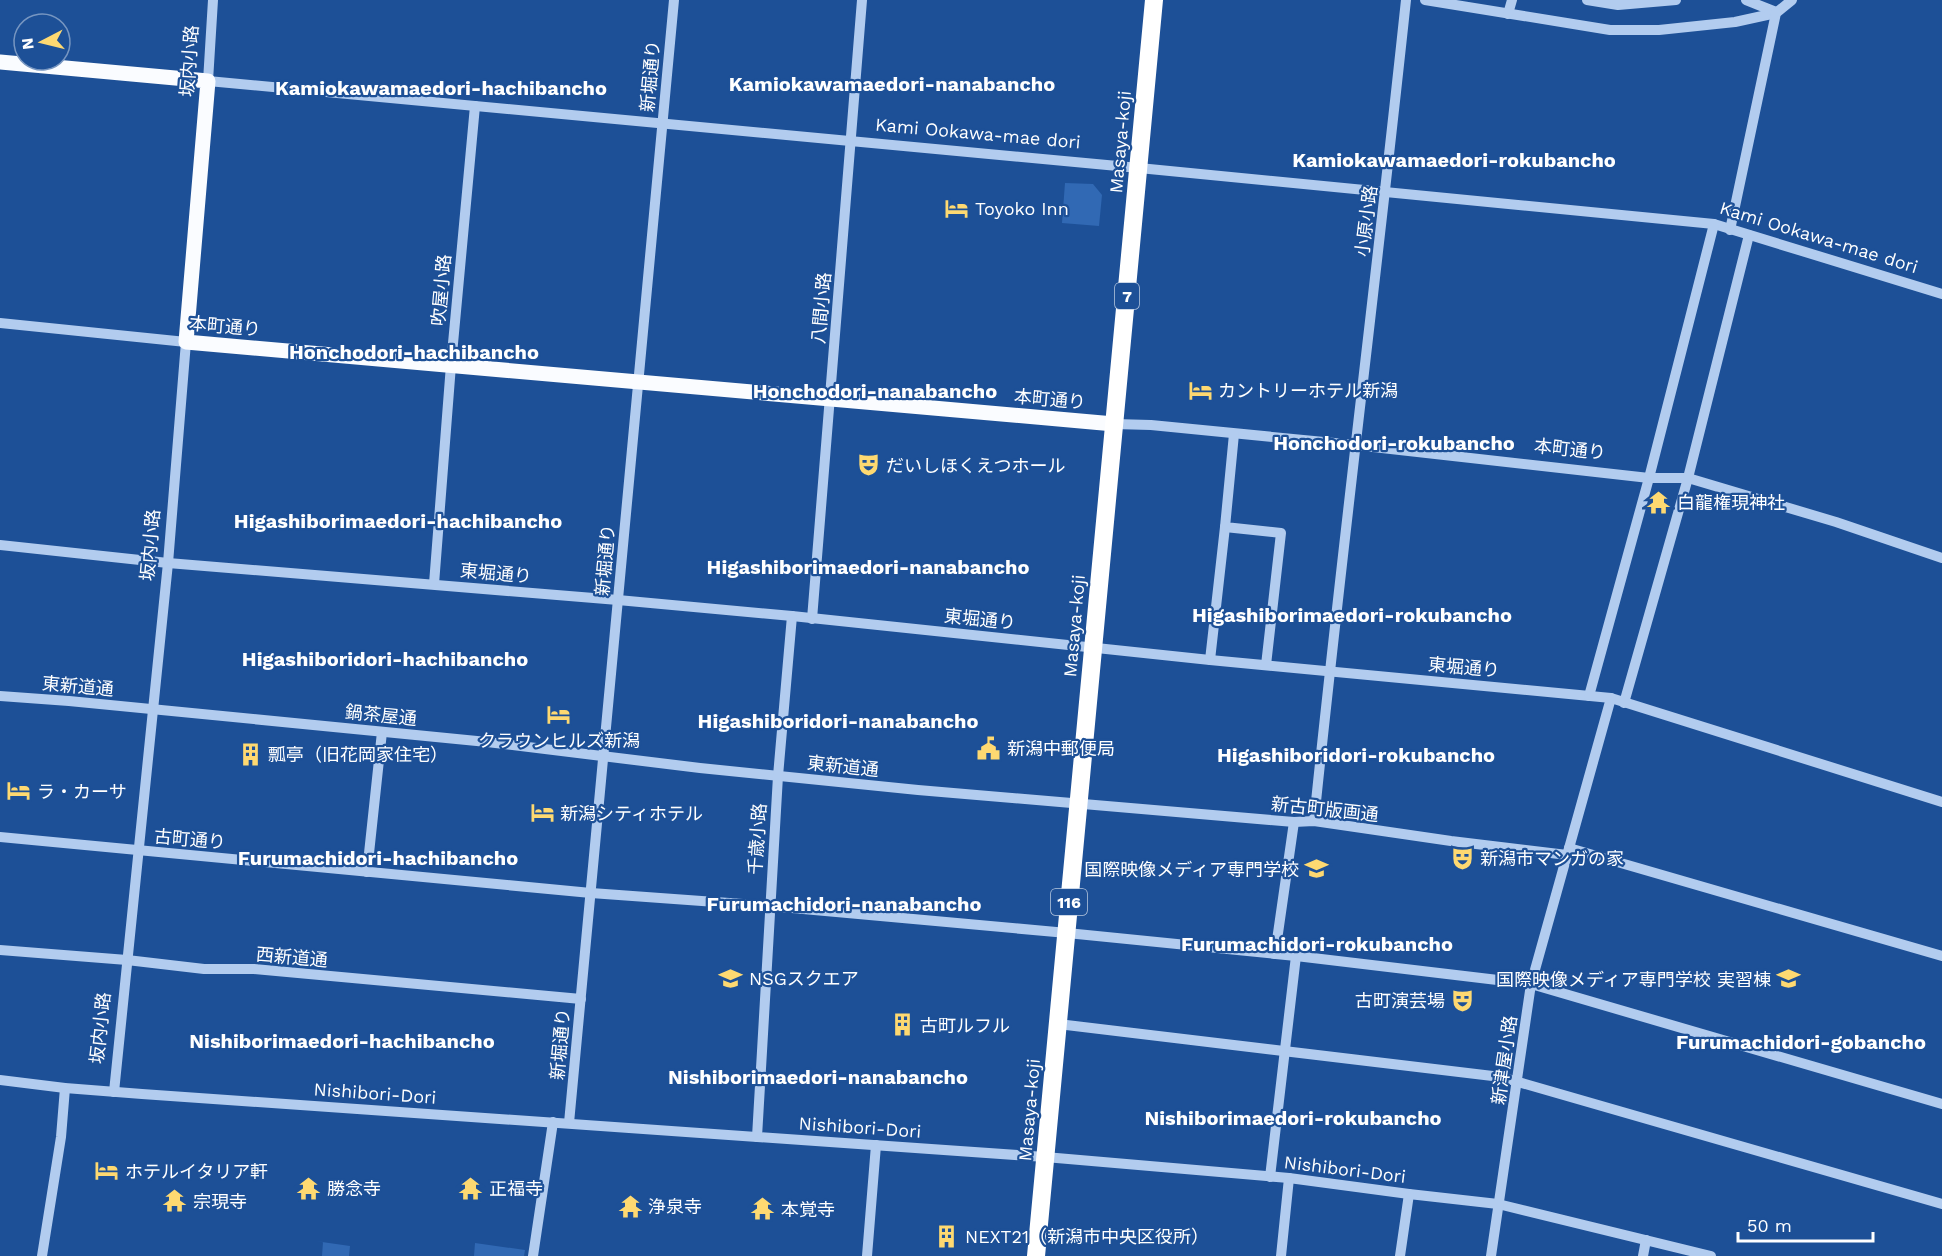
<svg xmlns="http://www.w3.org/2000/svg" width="1942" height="1256" viewBox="0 0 1942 1256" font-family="'Work Sans','Noto Sans JP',sans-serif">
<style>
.green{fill:#3169b4}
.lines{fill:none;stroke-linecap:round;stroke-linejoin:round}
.minor{stroke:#b2ccef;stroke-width:10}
.major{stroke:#fafcff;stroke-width:15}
.highway{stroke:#fff;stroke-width:18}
.labels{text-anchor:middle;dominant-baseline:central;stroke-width:4.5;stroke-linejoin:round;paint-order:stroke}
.shield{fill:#1d5097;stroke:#bbcae0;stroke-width:1.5}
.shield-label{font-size:16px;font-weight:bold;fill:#fff}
.street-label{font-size:18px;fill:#fff;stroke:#1d5097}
.poi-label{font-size:18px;fill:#fff;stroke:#1d5097;text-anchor:start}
.neighbourhood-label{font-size:20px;font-weight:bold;fill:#fff;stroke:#1d5097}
</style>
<rect width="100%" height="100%" fill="#1d5097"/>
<g class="green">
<path d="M1065 183 1093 184 1102 195 1099 226 1062 223Z"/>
<path d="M315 1241 350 1246 349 1256H322L323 1242Z"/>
<path d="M475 1243 525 1250 524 1256H474Z"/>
</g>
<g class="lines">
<g class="minor">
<path d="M213 0 208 81 1139 168 1714 224 1942 294"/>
<path d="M1425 0 1610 30H1659L1735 22 1776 13"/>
<path d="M1587 0 1618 5 1676 0"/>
<path d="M1746 0 1776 12"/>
<path d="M1508 14 1512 0"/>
<path d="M1730 230 1776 13 1792 0"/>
<path d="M0 323 186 342 168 563 114 1092"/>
<path d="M1114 424 1151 425 1355 445 1649 478H1688L1836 522 1942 558"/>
<path d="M1234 434 1225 527 1281 533 1266 665"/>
<path d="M0 545 168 563 618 600 792 616 1210 660 1611 698 1942 802"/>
<path d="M434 584 451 365 475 106"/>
<path d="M812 619 862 0"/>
<path d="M1210 660 1225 527"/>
<path d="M0 696 69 701 487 742 700 768 918 790 1294 822 1314 821 1451 841 1567 855"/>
<path d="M1589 696 1649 478 1714 224"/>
<path d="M1624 703 1688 478 1749 235"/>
<path d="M1314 821C1342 547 1377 274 1406 0"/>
<path d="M0 837 591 893 770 906 1067 933 1296 956 1531 984 1942 1104"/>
<path d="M1569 848 1942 956"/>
<path d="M367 872 382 732"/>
<path d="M0 950 127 960 204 969H254L581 999"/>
<path d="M1275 954 1294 822"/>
<path d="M1058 1024 1501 1077 1942 1204"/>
<path d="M0 1080 65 1088 142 1094 1045 1157 1289 1178 1409 1194 1498 1204 1711 1256"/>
<path d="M569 1123 674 0"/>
<path d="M757 1137 778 776 792 616"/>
<path d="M1270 1177 1296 956"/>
<path d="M42 1256 61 1137 65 1088"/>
<path d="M533 1256 553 1122"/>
<path d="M867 1256 876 1145"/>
<path d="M1281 1256 1289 1178"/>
<path d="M1400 1256 1409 1194"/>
<path d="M1491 1256 1531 984 1611 698"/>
<path d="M1643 1256 1646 1240"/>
</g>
<path class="major" d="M0 62 208 81 186 342 1114 424"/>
<path class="highway" d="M1036 1256 1154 0"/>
</g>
<defs>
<symbol id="hotel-bare" viewBox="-9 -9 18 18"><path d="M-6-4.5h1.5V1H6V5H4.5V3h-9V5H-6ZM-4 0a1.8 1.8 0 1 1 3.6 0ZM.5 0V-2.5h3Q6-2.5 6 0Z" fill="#fed971" stroke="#1d5097" stroke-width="2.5" paint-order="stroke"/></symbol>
<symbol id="theatre-bare" viewBox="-9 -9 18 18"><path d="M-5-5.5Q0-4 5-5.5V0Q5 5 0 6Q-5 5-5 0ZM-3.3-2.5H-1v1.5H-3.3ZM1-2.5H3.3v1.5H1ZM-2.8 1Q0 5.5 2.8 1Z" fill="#fed971" stroke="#1d5097" stroke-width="2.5" paint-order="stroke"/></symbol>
<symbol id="temple-bare" viewBox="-9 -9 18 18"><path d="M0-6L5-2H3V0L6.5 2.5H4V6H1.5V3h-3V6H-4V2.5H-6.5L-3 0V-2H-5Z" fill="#fed971" stroke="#1d5097" stroke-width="2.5" paint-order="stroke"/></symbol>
<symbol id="civic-bare" viewBox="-9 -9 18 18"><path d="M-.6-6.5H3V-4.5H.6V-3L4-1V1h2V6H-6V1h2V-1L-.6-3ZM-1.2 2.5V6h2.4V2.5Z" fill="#fed971" stroke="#1d5097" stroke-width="2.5" paint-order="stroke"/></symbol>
<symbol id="building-bare" viewBox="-9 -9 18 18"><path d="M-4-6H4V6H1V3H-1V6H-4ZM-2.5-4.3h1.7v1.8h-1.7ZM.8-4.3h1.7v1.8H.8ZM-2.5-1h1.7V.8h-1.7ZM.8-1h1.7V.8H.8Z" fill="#fed971" stroke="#1d5097" stroke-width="2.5" paint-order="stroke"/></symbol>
<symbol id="university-bare" viewBox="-9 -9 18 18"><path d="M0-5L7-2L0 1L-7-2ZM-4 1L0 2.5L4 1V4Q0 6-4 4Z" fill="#fed971" stroke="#1d5097" stroke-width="2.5" paint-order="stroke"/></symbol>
<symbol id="school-bare" viewBox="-9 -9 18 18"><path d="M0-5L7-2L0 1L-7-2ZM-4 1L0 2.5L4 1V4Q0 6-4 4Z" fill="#fed971" stroke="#1d5097" stroke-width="2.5" paint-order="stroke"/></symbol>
</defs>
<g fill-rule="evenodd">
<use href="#hotel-bare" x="940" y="192" width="33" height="33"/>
<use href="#hotel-bare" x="1184" y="374" width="33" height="33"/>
<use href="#theatre-bare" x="852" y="448" width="33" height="33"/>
<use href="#temple-bare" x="1642" y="486" width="33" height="33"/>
<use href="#hotel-bare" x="542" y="698" width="33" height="33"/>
<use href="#civic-bare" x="972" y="732" width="33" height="33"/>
<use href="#building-bare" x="234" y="738" width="33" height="33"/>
<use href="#hotel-bare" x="2" y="774" width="33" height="33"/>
<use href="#hotel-bare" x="526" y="796" width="33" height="33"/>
<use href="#theatre-bare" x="1446" y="842" width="33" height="33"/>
<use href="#university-bare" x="1300" y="852" width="33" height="33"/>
<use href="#school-bare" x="714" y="962" width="33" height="33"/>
<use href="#university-bare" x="1772" y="962" width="33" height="33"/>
<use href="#theatre-bare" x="1446" y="984" width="33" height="33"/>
<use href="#building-bare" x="886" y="1008" width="33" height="33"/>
<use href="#hotel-bare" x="90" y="1154" width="33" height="33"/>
<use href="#temple-bare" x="292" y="1172" width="33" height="33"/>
<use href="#temple-bare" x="454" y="1172" width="33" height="33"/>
<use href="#temple-bare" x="158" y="1184" width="33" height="33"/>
<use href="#temple-bare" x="614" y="1190" width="33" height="33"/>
<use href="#temple-bare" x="746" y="1192" width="33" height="33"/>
<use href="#building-bare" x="930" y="1220" width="33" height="33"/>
</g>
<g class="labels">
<g class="shield">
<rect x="1115" y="283" width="24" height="26" rx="4.5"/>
<rect x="1051" y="889" width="36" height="26" rx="4.5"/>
</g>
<g class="shield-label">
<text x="1127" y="296">7</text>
<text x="1069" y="902">116</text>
</g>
<g class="street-label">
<text transform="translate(189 61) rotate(-86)">坂内小路</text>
<text transform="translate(650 76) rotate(-85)">新堀通り</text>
<text transform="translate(978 133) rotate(5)">Kami Ookawa-mae dori</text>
<text transform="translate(1120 142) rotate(-85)">Masaya-koji</text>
<text transform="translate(1366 221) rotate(-83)">小原小路</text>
<text transform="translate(1819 237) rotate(17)">Kami Ookawa-mae dori</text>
<text transform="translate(441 290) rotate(-85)">吹屋小路</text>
<text transform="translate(821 308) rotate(-85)">八間小路</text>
<text transform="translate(225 326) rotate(5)">本町通り</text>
<text transform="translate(1050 399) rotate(5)">本町通り</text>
<text transform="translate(1570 449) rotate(6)">本町通り</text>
<text transform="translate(150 545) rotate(-85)">坂内小路</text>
<text transform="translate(605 560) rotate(-85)">新堀通り</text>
<text transform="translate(496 573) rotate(5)">東堀通り</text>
<text transform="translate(980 619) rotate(6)">東堀通り</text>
<text transform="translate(1074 626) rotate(-85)">Masaya-koji</text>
<text transform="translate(1464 667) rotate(5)">東堀通り</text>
<text transform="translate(78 686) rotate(5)">東新道通</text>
<text transform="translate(381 715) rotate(6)">鍋茶屋通</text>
<text transform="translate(843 766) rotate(6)">東新道通</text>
<text transform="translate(1325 809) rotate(6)">新古町版画通</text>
<text transform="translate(190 839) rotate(5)">古町通り</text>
<text transform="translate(757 839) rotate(-86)">千歳小路</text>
<text transform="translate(292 957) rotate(5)">西新道通</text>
<text transform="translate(100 1028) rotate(-84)">坂内小路</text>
<text transform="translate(560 1044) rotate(-85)">新堀通り</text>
<text transform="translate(1504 1060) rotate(-82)">新津屋小路</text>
<text transform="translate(375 1093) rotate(4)">Nishibori-Dori</text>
<text transform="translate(1029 1110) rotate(-85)">Masaya-koji</text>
<text transform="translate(860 1127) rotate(4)">Nishibori-Dori</text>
<text transform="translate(1345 1169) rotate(7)">Nishibori-Dori</text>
</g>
<g class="poi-label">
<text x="975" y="208">Toyoko Inn</text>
<text x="1218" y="390">カントリーホテル新潟</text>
<text x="886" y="465">だいしほくえつホール</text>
<text x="1677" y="502">白龍権現神社</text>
<text x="559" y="740" text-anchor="middle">クラウンヒルズ新潟</text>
<text x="1007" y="748">新潟中郵便局</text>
<text x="268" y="754">瓢亭（旧花岡家住宅）</text>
<text x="37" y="791">ラ・カーサ</text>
<text x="560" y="813">新潟シティホテル</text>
<text x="1480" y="858">新潟市マンガの家</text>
<text x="1299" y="869" text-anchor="end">国際映像メディア専門学校</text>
<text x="749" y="978">NSGスクエア</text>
<text x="1771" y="979" text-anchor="end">国際映像メディア専門学校 実習棟</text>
<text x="1445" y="1000" text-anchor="end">古町演芸場</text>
<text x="920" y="1025">古町ルフル</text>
<text x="125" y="1171">ホテルイタリア軒</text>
<text x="327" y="1188">勝念寺</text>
<text x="489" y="1188">正福寺</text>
<text x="193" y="1201">宗現寺</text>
<text x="648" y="1206">浄泉寺</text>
<text x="781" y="1209">本覚寺</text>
<text x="965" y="1236">NEXT21（新潟市中央区役所）</text>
</g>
<g class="neighbourhood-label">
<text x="892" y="84">Kamiokawamaedori-nanabancho</text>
<text x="441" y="88">Kamiokawamaedori-hachibancho</text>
<text x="1454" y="160">Kamiokawamaedori-rokubancho</text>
<text x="414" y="352">Honchodori-hachibancho</text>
<text x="875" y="391">Honchodori-nanabancho</text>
<text x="1394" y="443">Honchodori-rokubancho</text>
<text x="398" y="521">Higashiborimaedori-hachibancho</text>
<text x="868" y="567">Higashiborimaedori-nanabancho</text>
<text x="1352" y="615">Higashiborimaedori-rokubancho</text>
<text x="385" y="659">Higashiboridori-hachibancho</text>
<text x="838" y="721">Higashiboridori-nanabancho</text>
<text x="1356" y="755">Higashiboridori-rokubancho</text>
<text x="378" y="858">Furumachidori-hachibancho</text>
<text x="844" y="904">Furumachidori-nanabancho</text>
<text x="1317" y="944">Furumachidori-rokubancho</text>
<text x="342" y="1041">Nishiborimaedori-hachibancho</text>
<text x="1801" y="1042">Furumachidori-gobancho</text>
<text x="818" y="1077">Nishiborimaedori-nanabancho</text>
<text x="1293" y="1118">Nishiborimaedori-rokubancho</text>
</g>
</g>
<g transform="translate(42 42) rotate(263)"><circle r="28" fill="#1d5097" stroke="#7796c1" stroke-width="1.5"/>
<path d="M0-4.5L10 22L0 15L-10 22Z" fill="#fed971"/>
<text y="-9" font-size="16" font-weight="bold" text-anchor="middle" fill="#ffffff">N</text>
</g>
<path d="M1738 1232v9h135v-9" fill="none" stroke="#ffffff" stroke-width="3"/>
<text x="1747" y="1232" font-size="18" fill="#ffffff" stroke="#1d5097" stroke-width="4.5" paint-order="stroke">50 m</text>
</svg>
